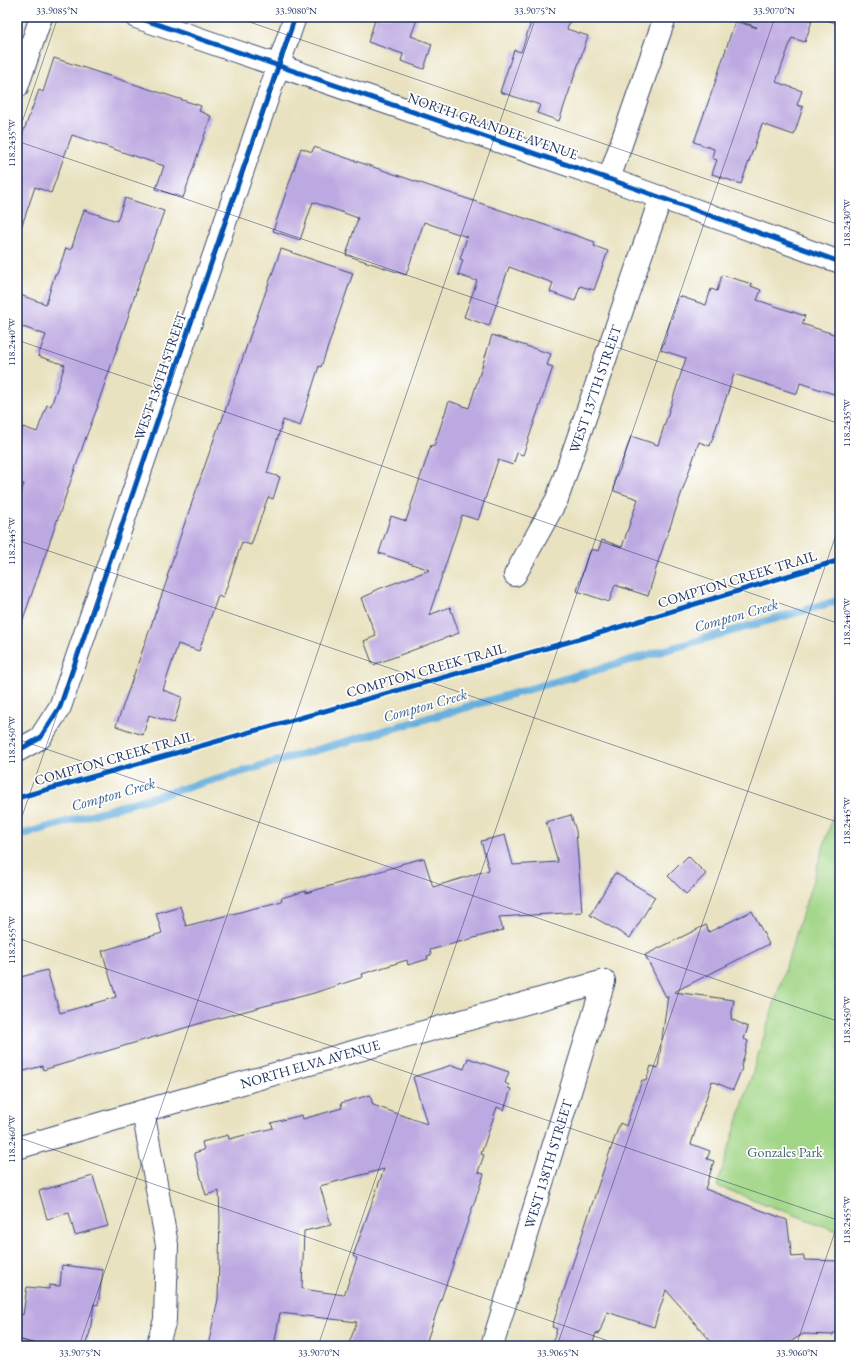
<svg xmlns="http://www.w3.org/2000/svg" width="857" height="1363" viewBox="0 0 857 1363" font-family="'EB Garamond',serif">
<style>
.green{fill:#a2d687;stroke:#5e8272}
.lines{fill:none;stroke-linecap:round;stroke-linejoin:round}
.stream{stroke:#66afde;stroke-width:8}
.building{fill:#bda9e1;fill-rule:evenodd}
.minor-casing{stroke:#3a4a6d;stroke-width:24}
.minor{stroke:#fff;stroke-width:22}
.cycleway-casing{stroke:#fff;stroke-width:8}
.cycleway{stroke:#0057b8;stroke-width:5}
.ticks{fill:none;stroke:#1b2f5e;stroke-width:1;stroke-opacity:0.45}
.labels{text-anchor:middle;dominant-baseline:central;stroke-width:3.5;stroke-linejoin:round;paint-order:stroke}
.street-label{font-size:14px;fill:#1b2f5e;stroke:#fff}
.park-label{font-size:14px;fill:#44616a;stroke:#fff}
.water-label{font-size:15px;font-style:italic;fill:#355c8b;stroke:#fff}
.neatline{fill:none;stroke:#1b2f5e;stroke-width:1.5}
.ticks-label{font-size:10px;text-anchor:middle;fill:#1b2f5e}
</style>
<rect width="100%" height="100%" fill="#fff"/>
<filter id="ink" filterUnits="userSpaceOnUse"><feTurbulence type="fractalNoise" baseFrequency=".025" numOctaves="2"/><feDisplacementMap in="SourceGraphic" scale="8" xChannelSelector="R" yChannelSelector="G"/><feConvolveMatrix kernelMatrix="1 2 1 2 8 2 1 2 1" color-interpolation-filters="sRGB"/></filter>
<filter id="wash" filterUnits="userSpaceOnUse"><feTurbulence type="fractalNoise" baseFrequency=".012" numOctaves="4" result="noise"/><feDisplacementMap in="SourceGraphic" scale="16" xChannelSelector="R" yChannelSelector="G"/><feGaussianBlur stdDeviation="0.9" result="paint"/><feColorMatrix in="noise" values="0 0 0 0 0 0 0 0 0 0 0 0 0 0 0 0 0 1.4 0 .05"/><feComposite in="paint" operator="in"/></filter>
<g filter="url(#wash)">
<rect width="100%" height="100%" fill="#e9e2c0"/>
<path class="green" d="M840 794V1232L717 1186Z"/>
<g class="lines">
<path class="stream" d="M17 836 840 600"/>
</g>
<g id="blocks">
<g class="building">
<path d="M376 17H418L411 36 432 44 424 69 401 61 403 54 368 42Z"/>
<path d="M533 17H571L567 29 588 36 559 121 537 113 540 105 500 92 514 50 521 52Z"/>
<path d="M742 17H800L812 21 805 42 792 38 776 82 802 91 797 105 803 107 794 135 762 124 741 184 712 174 717 160 712 158 714 149 694 142 715 83 735 21 757 28V27L742 22Z"/>
<path d="M54 58 201 106 199 111 211 116 183 198 156 189 164 166 72 135 51 193 35 187 21 228H17V149L39 90 43 92Z"/>
<path d="M314 147 595 242 594 246 608 251 594 290 580 286 575 301 550 292 553 283 509 267 489 326 464 317 477 281 458 275 463 260 460 259 467 237 424 222 406 275 346 255 358 218 313 202 300 240 273 231 301 148 312 152Z"/>
<path d="M125 198 164 211 147 260H146L128 317 97 406H98L86 437 20 628 17 627V504L24 484 17 482V443L23 427 37 432 47 405 51 406 65 365 38 356 46 335 17 325V294L46 304 55 274H57L66 248 71 250 84 210 117 221Z"/>
<path d="M281 249 353 273 321 367 319 366 300 426 283 420 267 473 280 477 273 499 268 497 251 545 242 542 223 598 218 596 199 651 178 644 163 690 182 697 174 723 149 715 143 735 116 726 168 577H167L181 534 220 422 221 423 251 333Z"/>
<path d="M722 275 752 284 751 286 761 290 757 300 805 316 802 324 840 336V396L800 383 797 394 734 374 710 446 699 442 659 559 648 596 615 585 609 602 577 591 587 558 592 549 598 551 602 540 622 547 638 499 614 491 615 478 620 469 631 436 658 445 686 358 661 350 679 296 706 305 711 289 717 291Z"/>
<path d="M492 335 551 354 547 365 553 367 523 455 517 453 513 465 498 460 478 520 462 515 429 615 450 607 459 633 373 665 364 641 376 636 361 598 373 593V591L430 570 379 553 391 516 406 521 431 445 434 446 449 401 469 408Z"/>
<path d="M571 815 576 831 582 912 499 917 503 930 430 950 431 955 427 956 428 959 408 965 407 960 362 974 363 977 314 993 208 1021 43 1070 42 1066 17 1073V978L47 970 60 1013 116 997 102 951 162 933 156 913 180 906 186 926 282 901 281 898 306 891V893L401 865V864L424 858 433 887 489 870 481 841 505 835 513 865 558 862 546 822Z"/>
<path d="M688 856 706 874 686 894 668 876Z"/>
<path d="M615 873 655 897 630 938 590 915Z"/>
<path d="M752 911 769 944 674 992 734 1000 731 1019 748 1027 744 1039 748 1041 741 1067 742 1068 733 1090 712 1081 691 1144 710 1151 707 1159 714 1161 705 1189 787 1220 792 1257 804 1256V1260L840 1261V1333H833V1335L803 1334 784 1346H715L666 1290 654 1327 607 1312 599 1334 596 1333 592 1346H551L557 1329 552 1327 599 1183 620 1123 626 1126 642 1080 646 1081 651 1066 658 1068 668 995 666 997 645 955 706 925 709 932Z"/>
<path d="M468 1058 509 1072 505 1083 509 1085 508 1088 511 1089 504 1110 497 1107 481 1154 484 1155 478 1172 484 1174 425 1346H348L357 1322 280 1313 274 1346H208L218 1299 220 1219 219 1191 206 1195 194 1153 204 1150 202 1142 228 1135 229 1139 273 1128 271 1123 302 1115 303 1119 342 1108 341 1103 370 1095 373 1105 427 1124 413 1077 452 1065 464 1069ZM384 1169 353 1256 357 1258 344 1295 302 1289 304 1231 331 1225 320 1186Z"/>
<path d="M93 1176 108 1226 75 1235 69 1213 47 1219 39 1191Z"/>
<path d="M62 1265 103 1270 98 1305 94 1304 90 1332 85 1346H46L17 1339V1313L23 1315 27 1287 49 1289V1285L60 1286Z"/>
</g>
</g>
</g>
<g filter="url(#ink)">
<use href="#blocks" fill-opacity="0" stroke="#3a4a6d" stroke-width="1"/>
<g class="lines">
<defs>
<g id="minor">
<path d="M136 17 609 179 840 262"/>
<path d="M17 87 41 17"/>
<path d="M609 179 665 17"/>
<path d="M515 575 557 499 661 197"/>
<path d="M17 751 40 738 60 707 295 17"/>
<path d="M143 1111 167 1245 165 1320 157 1346"/>
<path d="M17 1148 143 1111 604 981"/>
<path d="M492 1346 604 981"/>
</g>
</defs>
<use href="#minor" class="minor-casing"/>
<use href="#minor" class="minor"/>
<defs>
<g id="cycleway">
<path d="M136 17 609 179 840 262"/>
<path d="M17 751 40 738 60 707 295 17"/>
<path d="M17 798 593 635 840 560"/>
</g>
</defs>
<use href="#cycleway" class="cycleway-casing"/>
<use href="#cycleway" class="cycleway"/>
</g>
</g>
<path class="ticks" d="M235 17 840 225M814 17 840 26M17 137 58 17M17 141 840 424M17 340 840 624M17 540 840 823M17 739 840 1022M17 831 297 17M17 938 840 1221M17 1137 623 1346M17 1336 45 1346M79 1346 536 17M318 1346 775 17M557 1346 840 523M796 1346 840 1217"/>
<g class="labels">
<g class="street-label">
<text transform="translate(493 126) rotate(19)">NORTH GRANDEE AVENUE</text>
<text transform="translate(160 376) rotate(-71)">WEST 136TH STREET</text>
<text transform="translate(595 389) rotate(-71)">WEST 137TH STREET</text>
<text transform="translate(737 579) rotate(-17)">COMPTON CREEK TRAIL</text>
<text transform="translate(426 670) rotate(-16)">COMPTON CREEK TRAIL</text>
<text transform="translate(114 758) rotate(-16)">COMPTON CREEK TRAIL</text>
<text transform="translate(310 1064) rotate(-16)">NORTH ELVA AVENUE</text>
<text transform="translate(548 1164) rotate(-73)">WEST 138TH STREET</text>
</g>
<g class="park-label">
<text x="785" y="1152">Gonzales Park</text>
</g>
<g class="water-label">
<text transform="translate(736 615) rotate(-16)">Compton Creek</text>
<text transform="translate(425 705) rotate(-16)">Compton Creek</text>
<text transform="translate(113 794) rotate(-16)">Compton Creek</text>
</g>
</g>
<rect width="857" height="1363" fill="none" stroke="#fff" stroke-width="44"/>
<rect x="22" y="22" width="813" height="1319" class="neatline"/>
<g class="ticks-label">
<text x="57" y="14">33.9085°N</text>
<text x="296" y="14">33.9080°N</text>
<text x="535" y="14">33.9075°N</text>
<text x="774" y="14">33.9070°N</text>
<text transform="translate(11 143) rotate(-90)" y="4">118.2435°W</text>
<text transform="translate(846 223) rotate(-90)" y="4">118.2430°W</text>
<text transform="translate(11 342) rotate(-90)" y="4">118.2440°W</text>
<text transform="translate(846 423) rotate(-90)" y="4">118.2435°W</text>
<text transform="translate(11 541) rotate(-90)" y="4">118.2445°W</text>
<text transform="translate(846 622) rotate(-90)" y="4">118.2440°W</text>
<text transform="translate(11 740) rotate(-90)" y="4">118.2450°W</text>
<text transform="translate(846 821) rotate(-90)" y="4">118.2445°W</text>
<text transform="translate(11 940) rotate(-90)" y="4">118.2455°W</text>
<text transform="translate(846 1020) rotate(-90)" y="4">118.2450°W</text>
<text transform="translate(11 1139) rotate(-90)" y="4">118.2460°W</text>
<text transform="translate(846 1220) rotate(-90)" y="4">118.2455°W</text>
<text x="80" y="1356">33.9075°N</text>
<text x="319" y="1356">33.9070°N</text>
<text x="558" y="1356">33.9065°N</text>
<text x="797" y="1356">33.9060°N</text>
</g>
</svg>
